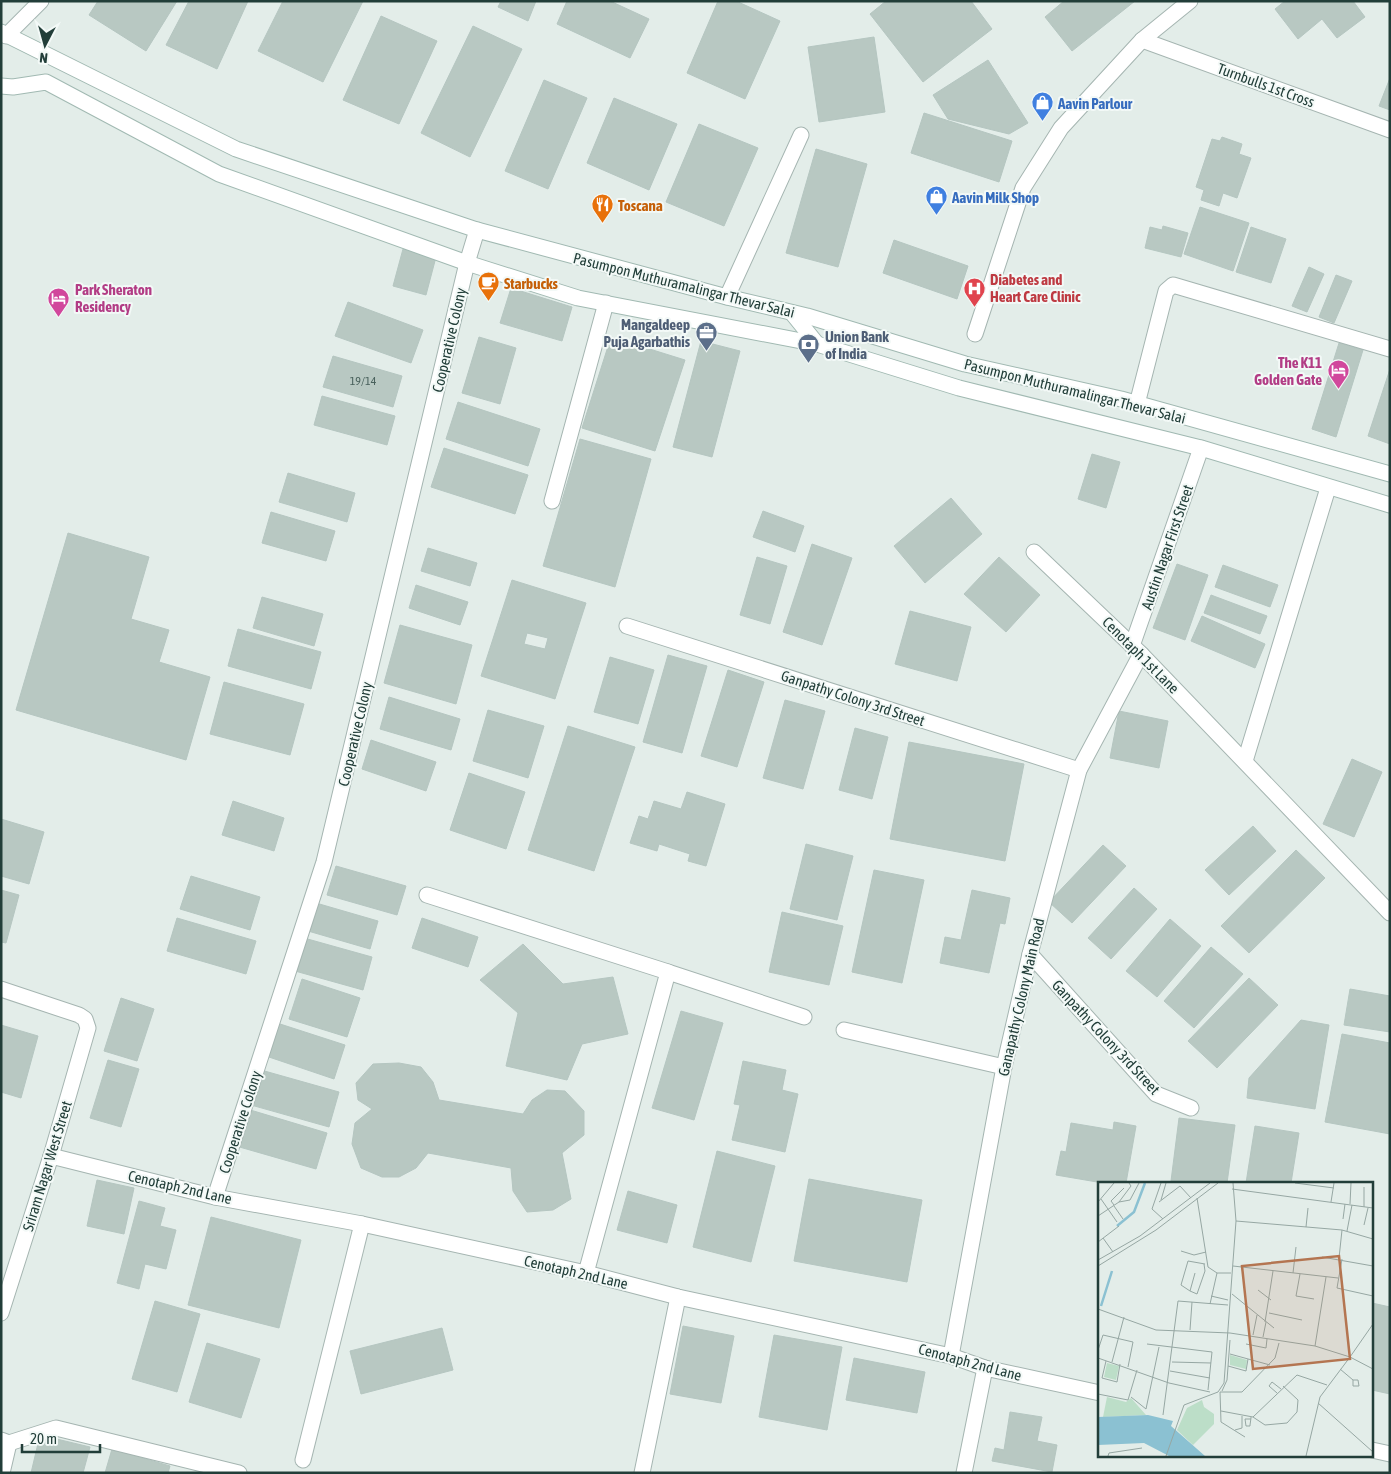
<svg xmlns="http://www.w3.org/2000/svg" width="1391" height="1474" viewBox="0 0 1391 1474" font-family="'Asap Condensed',sans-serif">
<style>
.building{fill:#b8c8c2;stroke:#b5c6c1;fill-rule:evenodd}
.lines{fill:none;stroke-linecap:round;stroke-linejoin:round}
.service-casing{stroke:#a5b5b1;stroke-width:17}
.minor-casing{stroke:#a5b5b1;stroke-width:17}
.tertiary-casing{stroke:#a5b5b1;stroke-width:17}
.secondary-casing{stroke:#a1b9b2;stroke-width:17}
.service{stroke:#fff;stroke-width:15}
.minor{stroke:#fff;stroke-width:15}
.tertiary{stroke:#fff;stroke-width:15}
.secondary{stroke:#fff;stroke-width:15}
.labels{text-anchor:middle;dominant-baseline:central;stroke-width:4;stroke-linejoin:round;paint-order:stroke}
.number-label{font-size:12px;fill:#48605b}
.street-label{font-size:15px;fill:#223e39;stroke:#f3f9f7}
.shop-label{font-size:15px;font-weight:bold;fill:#366cbe;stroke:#f3f9f7;text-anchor:start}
.food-label{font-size:15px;font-weight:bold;fill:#c56008;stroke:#f3f9f7;text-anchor:start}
.health-label{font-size:15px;font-weight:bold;fill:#be3a42;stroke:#f3f9f7;text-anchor:start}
.hotel-label{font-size:15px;font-weight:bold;fill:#b23c85;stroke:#f3f9f7;text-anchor:start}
.service-label{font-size:15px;font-weight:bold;fill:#4e5e75;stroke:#f3f9f7;text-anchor:end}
.inset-river{fill:none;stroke:#8bc1d2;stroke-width:2.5}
.inset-road{fill:none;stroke:#96a7a3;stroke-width:1}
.view{fill:#b47551;fill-opacity:0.15;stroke:#b47551;stroke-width:2.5}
.inset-edge{fill:none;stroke:#223e39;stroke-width:2.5}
</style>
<rect width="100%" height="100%" fill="#e3ede9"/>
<g class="building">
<path d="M98 1H177L146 51 89 15Z"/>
<path d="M189 1H248L217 69 166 45Z"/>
<path d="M283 1H363L323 82 258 51Z"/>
<path d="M501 1H536L528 21 498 7Z"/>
<path d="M567 1H610L649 19 630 58 557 24Z"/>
<path d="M718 1H736L780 21 745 99 687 73Z"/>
<path d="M886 1H971L992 29 923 82 870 14Z"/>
<path d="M1064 1H1135L1072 51 1045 17Z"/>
<path d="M1285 1H1353L1365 17 1337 38 1322 19 1298 39 1275 9Z"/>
<path d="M381 16 437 41 399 124 343 100Z"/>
<path d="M473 26 522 49 470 157 421 133Z"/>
<path d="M874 37 885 112 819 122 808 47Z"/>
<path d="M988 60 1028 123 1009 134 948 119 933 95Z"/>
<path d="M1390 78V110L1379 106Z"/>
<path d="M544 80 587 98 548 189 505 171Z"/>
<path d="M614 98 677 124 649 190 587 163Z"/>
<path d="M924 113 1012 141 999 182 911 153Z"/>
<path d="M699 124 758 148 724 226 666 202Z"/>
<path d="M1222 137 1242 144 1239 154 1251 158 1237 198 1223 193 1219 206 1201 200 1204 190 1196 187 1212 139 1220 141Z"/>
<path d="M816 149 867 164 838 267 786 253Z"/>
<path d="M1200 207 1249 223 1233 271 1184 254Z"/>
<path d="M1163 226 1188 233 1181 257 1145 248 1150 227 1162 230Z"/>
<path d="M1251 227 1286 239 1271 283 1236 272Z"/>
<path d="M894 240 968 266 957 299 883 273Z"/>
<path d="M403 249 436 257 426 295 393 286Z"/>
<path d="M1309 267 1324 274 1307 312 1292 306Z"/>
<path d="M1336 275 1352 281 1334 323 1319 317Z"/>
<path d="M511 288 572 307 562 341 500 323Z"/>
<path d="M348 302 423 330 411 363 335 336Z"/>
<path d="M479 337 516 348 500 404 462 393Z"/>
<path d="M611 337 685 360 655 451 582 428Z"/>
<path d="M701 341 740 351 712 457 673 447Z"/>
<path d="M1339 343 1363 350 1336 437 1312 429Z"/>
<path d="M333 356 402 376 393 407 323 387Z"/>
<path d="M1390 369V444L1368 436Z"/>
<path d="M322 396 395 416 387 445 314 425Z"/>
<path d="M458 402 540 429 528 466 446 439Z"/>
<path d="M580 439 651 459 615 587 543 566Z"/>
<path d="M444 448 528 475 515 514 431 487Z"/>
<path d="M1092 454 1120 462 1106 508 1078 499Z"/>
<path d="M288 473 355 493 347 522 279 502Z"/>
<path d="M951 498 982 534 925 583 894 546Z"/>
<path d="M763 511 804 526 795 552 753 537Z"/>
<path d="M271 512 335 531 326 561 262 543Z"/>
<path d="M68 533 149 557 131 619 169 630 159 662 210 677 186 760 16 710Z"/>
<path d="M812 544 852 558 822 645 783 632Z"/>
<path d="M428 548 477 563 470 586 421 571Z"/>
<path d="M757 557 787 566 770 624 740 615Z"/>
<path d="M999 557 1040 595 1006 632 964 594Z"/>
<path d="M1177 564 1208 575 1185 640 1153 628Z"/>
<path d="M1223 565 1278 585 1270 607 1215 587Z"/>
<path d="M512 580 586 603 555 699 481 676ZM527 633 548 638 545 649 524 644Z"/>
<path d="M416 585 468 602 460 625 409 608Z"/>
<path d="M1211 595 1267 616 1260 634 1204 613Z"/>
<path d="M262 597 323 614 314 646 253 628Z"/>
<path d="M910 611 971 627 957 681 895 664Z"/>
<path d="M1202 616 1265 644 1255 668 1191 641Z"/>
<path d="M400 625 472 645 456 704 384 683Z"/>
<path d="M238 629 321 652 311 689 228 666Z"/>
<path d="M668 655 707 666 682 753 643 742Z"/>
<path d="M610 657 654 670 638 724 594 712Z"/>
<path d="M728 670 764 682 737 767 701 756Z"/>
<path d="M224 682 304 704 290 755 210 734Z"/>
<path d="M389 697 460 719 451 750 380 729Z"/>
<path d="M785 700 825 711 803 789 763 778Z"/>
<path d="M488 710 544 726 528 778 473 761Z"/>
<path d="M1119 711 1168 721 1159 768 1110 758Z"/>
<path d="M568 726 635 747 594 871 528 850Z"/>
<path d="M855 728 888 737 872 799 839 790Z"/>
<path d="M371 740 436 762 426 791 362 769Z"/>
<path d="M909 742 1024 764 1005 861 890 839Z"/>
<path d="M1352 759 1382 772 1354 837 1323 824Z"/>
<path d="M469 773 525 792 506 849 450 830Z"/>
<path d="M687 792 725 804 706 866 688 861 690 854 659 844 657 851 630 843 639 816 648 819 654 801 681 809Z"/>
<path d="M233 801 284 818 274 851 222 835Z"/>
<path d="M1 819 44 832 29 884 1 876Z"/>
<path d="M1253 826 1276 851 1229 895 1205 870Z"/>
<path d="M806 844 853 856 837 920 790 909Z"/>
<path d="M1103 845 1126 866 1072 923 1049 902Z"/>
<path d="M1296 850 1325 878 1249 953 1221 926Z"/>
<path d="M336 866 406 886 397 915 327 895Z"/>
<path d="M874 870 924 880 902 983 852 972Z"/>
<path d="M191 876 260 897 250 930 180 909Z"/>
<path d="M1134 888 1157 909 1111 959 1088 938Z"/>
<path d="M1 890 19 895 6 943 1 942Z"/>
<path d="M972 890 1010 898 1005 924 1000 923 989 973 940 963 945 937 961 940Z"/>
<path d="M316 903 378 921 370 949 308 931Z"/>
<path d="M782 912 843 926 829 985 769 972Z"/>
<path d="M177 918 256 941 246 974 167 951Z"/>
<path d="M422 918 478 937 468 967 412 948Z"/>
<path d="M1170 919 1201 946 1157 997 1126 971Z"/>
<path d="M304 938 372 957 363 990 295 971Z"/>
<path d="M523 944 563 984 613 977 628 1034 582 1044 567 1080 506 1066 518 1013 480 980Z"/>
<path d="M1211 947 1243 974 1194 1028 1164 1001Z"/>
<path d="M1249 978 1278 1005 1217 1068 1188 1041Z"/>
<path d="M302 979 360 998 347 1037 289 1019Z"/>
<path d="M1350 989 1390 996V1032L1344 1025Z"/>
<path d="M121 998 154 1009 137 1061 104 1051Z"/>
<path d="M681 1011 723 1023 694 1120 652 1108Z"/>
<path d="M1301 1020 1329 1025 1315 1109 1247 1098 1249 1078Z"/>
<path d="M277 1023 345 1045 334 1079 266 1056Z"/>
<path d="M1 1025 38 1036 21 1098 1 1092Z"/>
<path d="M1342 1034 1390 1043V1134L1325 1122Z"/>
<path d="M108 1060 139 1069 121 1127 90 1118Z"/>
<path d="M743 1061 786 1070 782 1090 798 1094 785 1152 732 1140 740 1105 734 1104Z"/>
<path d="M399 1063 421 1067 433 1082 439 1100 523 1114 532 1100 547 1090 565 1091 584 1111V1135L562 1153 571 1199 553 1210 527 1212 513 1191 511 1168 428 1153 416 1168 399 1177H382L361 1168 352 1144 355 1123 372 1109 358 1100 356 1083 373 1064Z"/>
<path d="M261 1070 339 1092 329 1127 251 1105Z"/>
<path d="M247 1109 327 1133 316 1169 236 1146Z"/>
<path d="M1179 1118 1235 1125 1227 1183 1171 1181Z"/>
<path d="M1114 1122 1136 1126 1126 1183H1103L1056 1175 1061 1151 1066 1152 1071 1123 1113 1130Z"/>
<path d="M1255 1126 1299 1133 1291 1183H1246Z"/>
<path d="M717 1151 775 1166 751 1262 693 1247Z"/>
<path d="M809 1179 922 1200 907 1282 794 1261Z"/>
<path d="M97 1180 134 1188 124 1234 87 1226Z"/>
<path d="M628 1191 677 1205 667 1243 617 1230Z"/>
<path d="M139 1201 165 1208 160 1226 176 1230 166 1269 145 1264 139 1289 117 1283Z"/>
<path d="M211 1217 301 1240 279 1328 188 1305Z"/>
<path d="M155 1301 200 1314 177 1392 132 1379Z"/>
<path d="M1372 1303 1390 1307V1394L1372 1390Z"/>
<path d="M683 1326 734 1336 721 1403 670 1394Z"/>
<path d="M442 1328 453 1370 361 1394 350 1351Z"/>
<path d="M774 1335 842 1347 827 1430 759 1417Z"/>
<path d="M207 1343 260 1359 241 1418 189 1402Z"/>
<path d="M854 1358 925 1372 917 1413 846 1400Z"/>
<path d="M1010 1412 1042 1417 1037 1441 1057 1445 1052 1472 992 1461 995 1448 1004 1450Z"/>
<path d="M40 1435 90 1447 83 1473H31Z"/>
<path d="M112 1449 170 1466 168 1473H105Z"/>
</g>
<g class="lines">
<defs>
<g id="service">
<path d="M303 1460 362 1224"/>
<path d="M964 1473 985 1368"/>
</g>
<g id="minor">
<path d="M1142 40 1390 130"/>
<path d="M727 297 801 135"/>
<path d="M1137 404 1166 291 1173 285 1390 349"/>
<path d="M552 501 606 303"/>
<path d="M1034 552 1141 654 1390 913"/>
<path d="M627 626 1079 770"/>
<path d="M1132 646 1201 448"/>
<path d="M1245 761 1328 488"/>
<path d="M427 895 668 972 586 1273"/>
<path d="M1030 954 1156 1094 1191 1108"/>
<path d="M668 972 804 1017"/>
<path d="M1 989 79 1015 85 1019 88 1028 51 1156 1 1313"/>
<path d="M844 1030 1004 1067"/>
<path d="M51 1156 215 1197 362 1224 586 1273 678 1297 951 1356 985 1368 1100 1393"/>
<path d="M215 1197 324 862 467 263 477 230"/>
<path d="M951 1356 1004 1067 1030 954 1079 770 1141 654"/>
<path d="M1 1440 9 1443 56 1428 239 1473"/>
<path d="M1372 1450 1390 1454"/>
<path d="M2 1473 9 1443"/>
<path d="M642 1473 678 1297"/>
</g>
<g id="tertiary">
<path d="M6 36 41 1"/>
<path d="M975 334 1023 188 1061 128 1142 40 1190 1"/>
</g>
<g id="secondary">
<path d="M1 32 236 149 477 230 727 297 807 316 965 364 1121 399 1390 474"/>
<path d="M1 86 13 87 46 82 219 174 467 263 578 298 817 344 959 388 1201 448 1390 505"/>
<path d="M792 313 817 344"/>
</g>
</defs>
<use href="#service" class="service-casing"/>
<use href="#minor" class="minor-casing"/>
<use href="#tertiary" class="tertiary-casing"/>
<use href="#secondary" class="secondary-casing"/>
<use href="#service" class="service"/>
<use href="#minor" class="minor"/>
<use href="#tertiary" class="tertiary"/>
<use href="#secondary" class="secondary"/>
</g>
<defs>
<symbol id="shop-pin" viewBox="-11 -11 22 30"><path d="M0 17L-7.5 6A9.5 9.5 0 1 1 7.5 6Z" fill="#3f7fe0" stroke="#f3f9f7"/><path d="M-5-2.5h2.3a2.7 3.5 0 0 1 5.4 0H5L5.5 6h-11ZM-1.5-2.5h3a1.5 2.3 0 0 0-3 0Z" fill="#fff"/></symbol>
<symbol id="restaurant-pin" viewBox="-11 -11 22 30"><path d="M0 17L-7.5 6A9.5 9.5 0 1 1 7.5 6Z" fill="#e8710a" stroke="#f3f9f7"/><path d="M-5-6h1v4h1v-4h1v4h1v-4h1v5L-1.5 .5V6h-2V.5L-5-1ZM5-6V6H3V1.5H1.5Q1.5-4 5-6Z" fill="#fff"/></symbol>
<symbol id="cafe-pin" viewBox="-11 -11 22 30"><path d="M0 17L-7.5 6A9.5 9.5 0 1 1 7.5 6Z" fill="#e8710a" stroke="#f3f9f7"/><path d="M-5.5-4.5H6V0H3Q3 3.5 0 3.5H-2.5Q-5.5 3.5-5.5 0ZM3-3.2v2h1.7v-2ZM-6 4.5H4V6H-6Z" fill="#fff"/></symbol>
<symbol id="hospital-pin" viewBox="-11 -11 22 30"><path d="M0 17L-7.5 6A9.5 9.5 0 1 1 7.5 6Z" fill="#e0444e" stroke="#f3f9f7"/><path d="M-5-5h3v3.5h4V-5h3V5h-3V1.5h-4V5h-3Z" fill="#fff"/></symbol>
<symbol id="hotel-pin" viewBox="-11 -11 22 30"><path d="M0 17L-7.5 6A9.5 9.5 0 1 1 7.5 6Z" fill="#d1479c" stroke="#f3f9f7"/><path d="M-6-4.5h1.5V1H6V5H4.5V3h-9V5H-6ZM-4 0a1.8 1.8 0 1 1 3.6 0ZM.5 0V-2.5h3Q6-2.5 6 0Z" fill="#fff"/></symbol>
<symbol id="office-pin" viewBox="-11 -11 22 30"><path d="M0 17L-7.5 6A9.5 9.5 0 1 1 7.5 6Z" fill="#5c6f8a" stroke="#f3f9f7"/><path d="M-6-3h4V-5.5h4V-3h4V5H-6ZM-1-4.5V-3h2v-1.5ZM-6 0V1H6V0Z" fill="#fff"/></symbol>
<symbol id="bank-pin" viewBox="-11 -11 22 30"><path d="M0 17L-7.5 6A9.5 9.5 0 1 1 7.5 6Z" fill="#5c6f8a" stroke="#f3f9f7"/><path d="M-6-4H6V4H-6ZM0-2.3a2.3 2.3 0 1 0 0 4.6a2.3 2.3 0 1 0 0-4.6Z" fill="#fff"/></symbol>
</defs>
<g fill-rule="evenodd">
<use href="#shop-pin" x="1030" y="90" width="25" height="34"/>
<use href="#shop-pin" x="924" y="184" width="25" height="34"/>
<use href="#restaurant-pin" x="590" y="192" width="25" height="34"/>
<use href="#cafe-pin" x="476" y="270" width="25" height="34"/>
<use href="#hospital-pin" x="962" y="276" width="25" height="34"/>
<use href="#hotel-pin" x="46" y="286" width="25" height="34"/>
<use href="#office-pin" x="694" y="320" width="25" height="34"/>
<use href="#bank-pin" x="796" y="332" width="25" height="34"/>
<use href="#hotel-pin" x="1326" y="358" width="25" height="34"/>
</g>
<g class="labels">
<g class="number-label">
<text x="363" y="381">19/14</text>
</g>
<g class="street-label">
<text transform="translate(1266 85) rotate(20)">Turnbulls 1st Cross</text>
<text transform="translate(684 285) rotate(14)">Pasumpon Muthuramalingar Thevar Salai</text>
<text transform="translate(449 340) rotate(-77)">Cooperative Colony</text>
<text transform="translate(1075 391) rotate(14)">Pasumpon Muthuramalingar Thevar Salai</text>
<text transform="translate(1167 547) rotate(-71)">Austin Nagar First Street</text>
<text transform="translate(1141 655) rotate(45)">Cenotaph 1st Lane</text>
<text transform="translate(853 698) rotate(18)">Ganpathy Colony 3rd Street</text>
<text transform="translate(355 734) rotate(-77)">Cooperative Colony</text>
<text transform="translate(1021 997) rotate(-77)">Ganapathy Colony Main Road</text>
<text transform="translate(1106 1037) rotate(47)">Ganpathy Colony 3rd Street</text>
<text transform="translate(240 1122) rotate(-72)">Cooperative Colony</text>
<text transform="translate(47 1166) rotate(-73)">Sriram Nagar West Street</text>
<text transform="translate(180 1187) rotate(13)">Cenotaph 2nd Lane</text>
<text transform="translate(576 1272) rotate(13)">Cenotaph 2nd Lane</text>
<text transform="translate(970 1362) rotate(15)">Cenotaph 2nd Lane</text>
</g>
<g class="shop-label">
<text x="1058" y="103">Aavin Parlour</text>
<text x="952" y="197">Aavin Milk Shop</text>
</g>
<g class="food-label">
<text x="618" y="205">Toscana</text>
<text x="504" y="283">Starbucks</text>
</g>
<g class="health-label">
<text x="990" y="279">Diabetes and<tspan x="990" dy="17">Heart Care Clinic</tspan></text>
</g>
<g class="hotel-label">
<text x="75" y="289">Park Sheraton<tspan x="75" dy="17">Residency</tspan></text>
<text x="1322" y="362" text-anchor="end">The K11<tspan x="1322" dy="17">Golden Gate</tspan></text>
</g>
<g class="service-label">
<text x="690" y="324">Mangaldeep<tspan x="690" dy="17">Puja Agarbathis</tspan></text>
<text x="825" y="336" text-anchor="start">Union Bank<tspan x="825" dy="17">of India</tspan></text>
</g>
</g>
<g transform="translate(1098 1182)">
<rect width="275" height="275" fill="#e3ede9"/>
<path d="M132 173 149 178 148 187 132 183ZM9 181 21 184 18 198 6 195ZM9 215 28 220 33 216 48 233 5 235ZM104 218 106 225 116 232V242L95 263 79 248 89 226Z" fill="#bcdec8"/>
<path d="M50 233 75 239 73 244 107 274H71L46 261 0 263V235Z" fill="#8bc1d2"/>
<path class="inset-river" d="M19 44 36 30 47 1M3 124 14 89"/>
<path class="inset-road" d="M63 1 54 27 65 37M197 1 236 6M266 5V25M134 7 275 26M99 16 110 85 119 91H133M3 17 19 40M63 18 68 1M0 20 16 1M21 20 33 4 31 1M61 20 82 4 93 16M233 20 236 1M252 22 253 1M16 23 13 19 26 6M16 24 25 37M0 34 21 20 32 18 41 1M245 37 247 22M138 39 244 48 275 57M266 43 270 26M208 45 210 26M249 49 254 23M5 56 15 70M0 60 21 44M83 69 96 73 108 70M224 75 275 84M241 76 244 48M244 77 239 106 275 114M0 78 42 54 112 1M0 84 58 48 120 1M135 84 240 96M97 91 92 109 99 112 107 89 106 82M195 91 198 65M202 92 198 114 216 117M160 108 173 118M92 109 83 103 90 79 107 82M134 112 176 146M113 114 130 118M112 122 119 91M0 127 58 148 132 151 217 164 252 175 275 187M171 131 204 138M167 140 175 89M92 148 94 120M155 153 159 133M165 155 168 140M49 162 114 170 110 208M148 162 168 166 169 157M217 164 228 95M0 168 5 153 35 160 30 185M132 172 172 183M252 175 275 142M0 176 71 201 112 210M8 179 4 196 19 200 22 182M14 180 26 135M74 180 113 181M130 184 148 189 150 177M242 187 255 198H260L261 204H255V198M72 189 112 196M124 209 129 198 132 158M179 211 171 204 174 200 183 207M0 212 30 218 39 188M33 215 48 227 61 165M220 221 275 270M123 229 155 235 199 193 229 203M65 233 80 119 130 123M155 235 167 243 189 241 199 230 200 218 185 204M153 237H147L148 244H152V243L153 236V235M137 248 144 246V234M147 255 123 240 122 210H144L177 176 181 161M10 274 11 271 44 266M68 274 86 223 120 210 126 201 138 39 135 1M208 274 222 215 252 175"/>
<path class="view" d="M241 74 252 177 155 187 144 84Z"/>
<rect width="275" height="275" class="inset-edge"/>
</g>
<rect width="1391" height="1474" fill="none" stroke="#223e39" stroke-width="5"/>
<g transform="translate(45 45) rotate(186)" stroke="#f3f9f7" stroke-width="4" paint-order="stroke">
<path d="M0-4L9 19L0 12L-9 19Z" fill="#223e39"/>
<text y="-8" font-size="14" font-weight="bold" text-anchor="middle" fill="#223e39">N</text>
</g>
<path d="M22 1444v8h78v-8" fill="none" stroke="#223e39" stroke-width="2.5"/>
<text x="30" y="1444" font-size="15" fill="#223e39" stroke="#f3f9f7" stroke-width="4" paint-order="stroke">20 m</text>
</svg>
